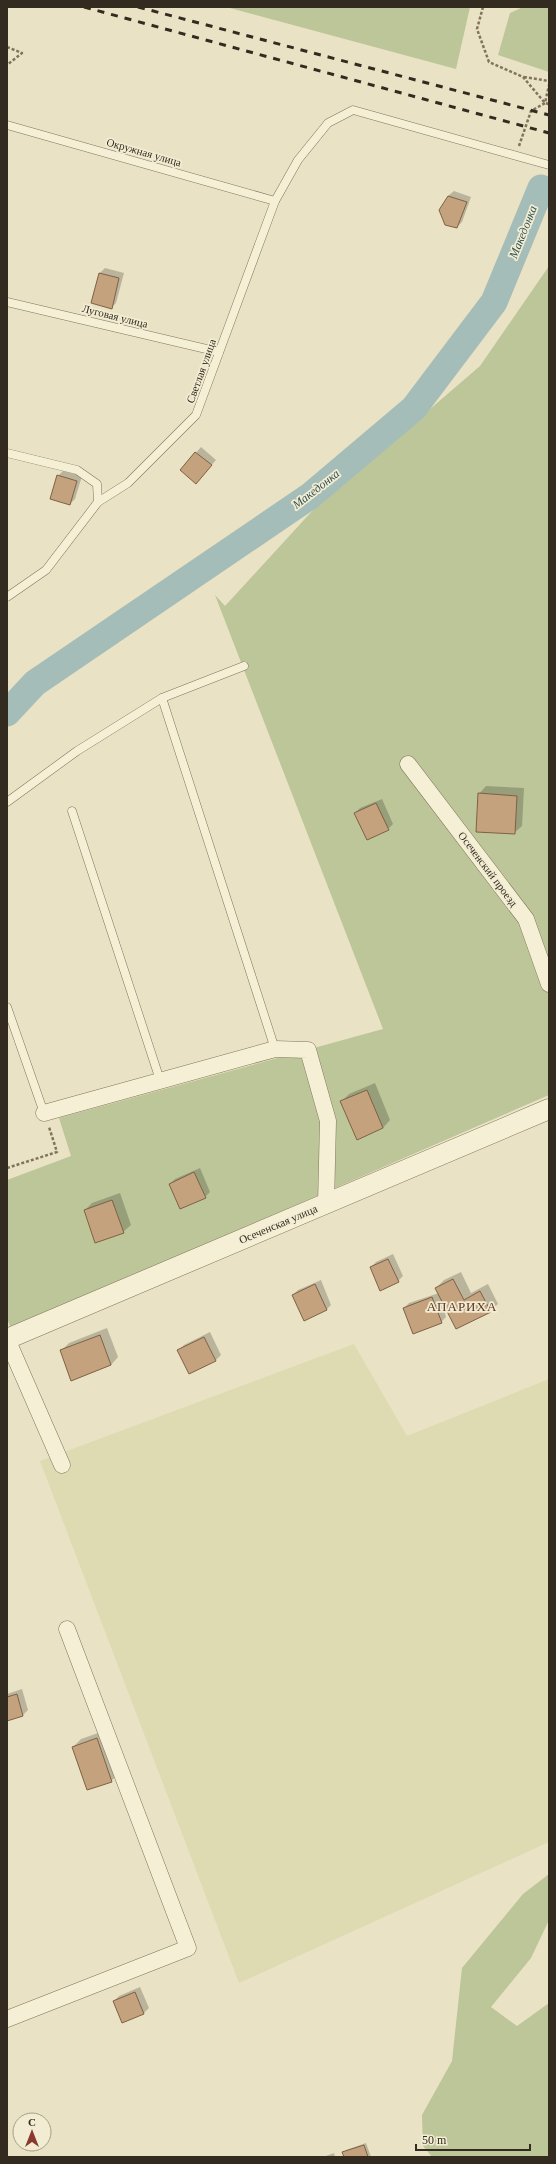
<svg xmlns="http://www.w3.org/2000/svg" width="556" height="2164" viewBox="0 0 556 2164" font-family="'Times New Roman',serif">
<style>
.farmland{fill:#dedbb2}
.green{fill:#bcc699}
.shadow{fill:#0003}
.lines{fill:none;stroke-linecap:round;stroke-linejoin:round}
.river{stroke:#a5bdb8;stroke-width:27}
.building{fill:#c4a27d;stroke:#7f6144}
.service-casing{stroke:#82745c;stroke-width:9}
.minor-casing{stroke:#82745c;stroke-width:17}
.tertiary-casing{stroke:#82745c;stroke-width:21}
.path{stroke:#82745c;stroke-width:2.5;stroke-dasharray:3 2;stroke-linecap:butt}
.service{stroke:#f5efd6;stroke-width:8}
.minor{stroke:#f5efd6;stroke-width:16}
.tertiary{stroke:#f5efd6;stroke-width:20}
.rail{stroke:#332b1f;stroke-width:3;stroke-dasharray:7 7;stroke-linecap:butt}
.labels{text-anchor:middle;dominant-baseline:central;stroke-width:3.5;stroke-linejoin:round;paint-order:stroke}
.street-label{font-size:11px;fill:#332b1f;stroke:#f2ecd3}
.water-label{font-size:12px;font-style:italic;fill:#2f5152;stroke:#f2ecd3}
.quarter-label{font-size:13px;letter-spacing:1px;fill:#5c3422;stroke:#f2ecd3}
</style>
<rect width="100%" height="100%" fill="#e9e2c4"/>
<path class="farmland" d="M354 1344 407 1436 549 1379V1842L239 1983 40 1461Z"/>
<g class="green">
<path d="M226 7H470L456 69Z"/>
<path d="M523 7H549V72L498 55 510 13Z"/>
<path d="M549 266V1095L11 1329 7 1318V1180L71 1156 59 1118 383 1029 215 595 225 606 314 509 480 366Z"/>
<path d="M549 1874V1920L531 1958 491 2007 517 2026 549 2003V2157H432L423 2146 422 2115 452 2061 462 1968 523 1894Z"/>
</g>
<g class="shadow">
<path d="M454 191 471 197 462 222 457 227 448 196Z"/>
<path d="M105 268 124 273 116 303 111 308 100 273Z"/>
<path d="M201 447 216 460 201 477 181 470Z"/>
<path d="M63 471 82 476 75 499 70 504 58 476Z"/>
<path d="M486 786 524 788 522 826 514 833 479 794Z"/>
<path d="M382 799 393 824 388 829 355 813 360 808Z"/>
<path d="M375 1083 390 1120 383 1128 342 1101 349 1094Z"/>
<path d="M200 1168 210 1192 205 1197 181 1208 170 1184 175 1179Z"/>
<path d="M120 1193 131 1225 123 1232 85 1210 92 1203Z"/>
<path d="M393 1254 403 1276 398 1281 371 1267 376 1262Z"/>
<path d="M461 1272 471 1293 488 1284 498 1304 490 1311 440 1295 446 1317 441 1322 404 1308 409 1303 439 1293 436 1288 444 1280Z"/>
<path d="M321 1280 331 1305 326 1310 293 1295 298 1290Z"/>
<path d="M107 1328 118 1357 111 1365 72 1380 61 1351 69 1343Z"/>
<path d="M210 1332 221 1355 216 1360 190 1372 179 1350 184 1345Z"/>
<path d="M22 1689 28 1710 23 1715 7 1719V1694Z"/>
<path d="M104 1731 119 1774 111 1781 73 1747 81 1739Z"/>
<path d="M140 1987 149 2008 144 2013 123 2022 114 2001 119 1996Z"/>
<path d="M366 2143 371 2157H345L343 2153 346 2150Z"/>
<path d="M334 2153 335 2157H323Z"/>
</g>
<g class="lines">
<path class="river" d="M7 713 35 683 310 496 414 408 494 302 541 188"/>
</g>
<g class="building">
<path d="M448 196 467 202 457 228 445 225 439 210Z"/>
<path d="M99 273 119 278 112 309 91 303Z"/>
<path d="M195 452 212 465 196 484 180 470Z"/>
<path d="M57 475 77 481 70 505 50 499Z"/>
<path d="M478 793 517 796 515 834 476 832Z"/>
<path d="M376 803 389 830 367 840 354 813Z"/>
<path d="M367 1090 383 1128 357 1140 340 1101Z"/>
<path d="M194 1172 206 1198 180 1209 169 1184Z"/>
<path d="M112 1200 124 1233 95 1243 84 1210Z"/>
<path d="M388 1259 399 1282 380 1291 370 1267Z"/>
<path d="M453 1279 464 1300 480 1291 491 1312 456 1329 435 1288Z"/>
<path d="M315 1284 327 1310 304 1321 292 1295Z"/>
<path d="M432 1297 442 1323 413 1334 403 1308Z"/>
<path d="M100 1335 111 1365 71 1381 60 1350Z"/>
<path d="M204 1337 216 1361 189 1374 177 1350Z"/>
<path d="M17 1694 23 1716 7 1721V1697Z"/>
<path d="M97 1738 112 1782 87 1790 72 1747Z"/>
<path d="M135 1992 144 2014 122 2023 113 2001Z"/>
<path d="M364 2145 368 2157H344L342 2152Z"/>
</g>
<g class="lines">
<defs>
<g id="service">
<path d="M7 125 275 201"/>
<path d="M7 302 219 352"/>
<path d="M7 453 77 470 97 484 98 502"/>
<path d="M7 597 46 570 98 502 128 483 196 415 275 201 298 160 328 123 353 110 549 165"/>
<path d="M162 698 275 1049"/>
<path d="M7 802 77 751 162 698 244 666"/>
<path d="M72 811 160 1080"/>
<path d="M7 1007 44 1113"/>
</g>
<g id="minor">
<path d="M408 764 526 919 549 984"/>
<path d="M44 1113 275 1049 308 1050 328 1121 326 1204"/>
<path d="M7 1339 62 1465"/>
<path d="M7 2019 188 1948 67 1629"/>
</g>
<path id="tertiary" d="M7 1339 549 1109"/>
</defs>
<use href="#service" class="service-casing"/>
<use href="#minor" class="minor-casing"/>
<use href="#tertiary" class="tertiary-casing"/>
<g class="path">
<path d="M483 7 477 29 489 62 523 77 545 103 549 104"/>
<path d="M7 47 22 53 7 65"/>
<path d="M524 77 549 81"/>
<path d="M519 146 531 111 545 103 549 85"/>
<path d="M7 1168 57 1152 49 1127"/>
</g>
<use href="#service" class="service"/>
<use href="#minor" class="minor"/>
<use href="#tertiary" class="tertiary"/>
<g class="rail">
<path d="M84 7 549 133"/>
<path d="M138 7 549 115"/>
</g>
</g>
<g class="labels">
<g class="street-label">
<text transform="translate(144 152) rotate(16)">Окружная улица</text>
<text transform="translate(115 316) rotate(14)">Луговая улица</text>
<text transform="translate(201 371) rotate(-70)">Светлая улица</text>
<text transform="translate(488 869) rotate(53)">Осеченский проезд</text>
<text transform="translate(278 1224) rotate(-23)">Осеченская улица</text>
</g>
<g class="water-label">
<text transform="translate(523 232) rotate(-68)">Македонка</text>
<text transform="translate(316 489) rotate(-38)">Македонка</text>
</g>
<g class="quarter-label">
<text x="462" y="1306">АПАРИХА</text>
</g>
</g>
<rect width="556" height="2164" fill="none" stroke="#332b1f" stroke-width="16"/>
<g transform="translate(32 2132)"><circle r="19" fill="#f2ecd3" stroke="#a69f8b"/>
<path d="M0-3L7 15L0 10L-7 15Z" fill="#8b3a32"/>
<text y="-6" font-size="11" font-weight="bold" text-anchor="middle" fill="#332b1f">С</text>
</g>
<path d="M416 2144v6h114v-6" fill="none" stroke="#332b1f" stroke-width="2"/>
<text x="422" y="2144" font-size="12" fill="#332b1f" stroke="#f2ecd3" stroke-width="3" paint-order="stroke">50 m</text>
</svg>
